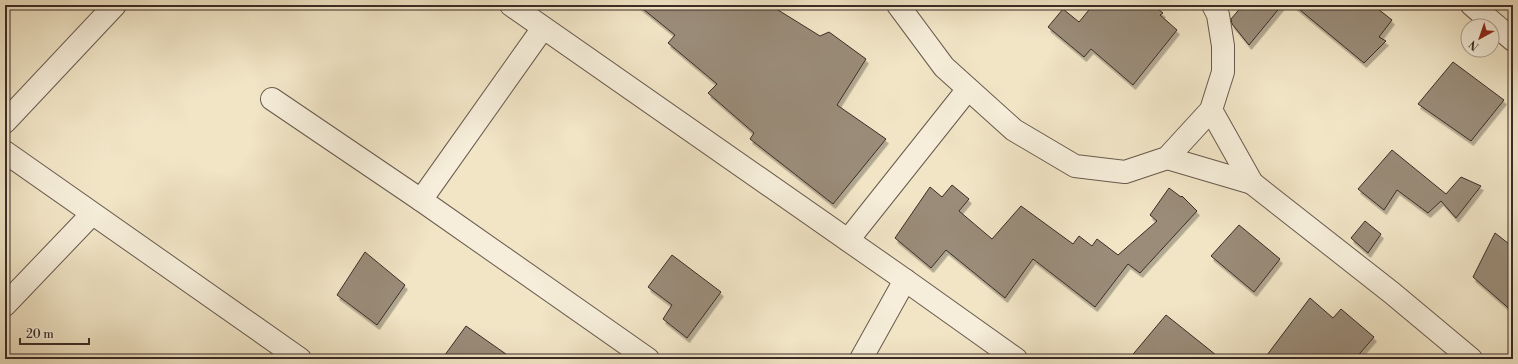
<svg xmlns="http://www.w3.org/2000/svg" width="1518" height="364" viewBox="0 0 1518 364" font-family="'Libre Bodoni',serif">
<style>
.building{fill:#9a8c79;stroke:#3b2c26;filter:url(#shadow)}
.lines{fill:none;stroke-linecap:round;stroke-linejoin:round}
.minor-casing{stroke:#685a4e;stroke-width:24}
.minor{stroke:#f6eeda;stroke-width:22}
</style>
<defs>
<filter id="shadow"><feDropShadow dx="2.5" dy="4.5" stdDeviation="0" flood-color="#0004"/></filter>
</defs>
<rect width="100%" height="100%" fill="#f1e5c6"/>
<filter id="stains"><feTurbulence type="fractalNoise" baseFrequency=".005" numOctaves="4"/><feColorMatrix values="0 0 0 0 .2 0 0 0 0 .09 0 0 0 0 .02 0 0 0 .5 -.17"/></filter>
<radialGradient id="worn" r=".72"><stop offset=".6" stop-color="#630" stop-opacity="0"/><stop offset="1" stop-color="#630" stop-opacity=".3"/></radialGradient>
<g class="building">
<path d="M638 5H770L820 36 829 32 866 59 837 105 886 139 833 204 750 139 754 133 708 93 717 84 668 43 675 35Z"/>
<path d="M1093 5H1153L1163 13 1160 15 1177 30 1133 85 1091 49 1084 57 1048 27 1063 9 1079 22Z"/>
<path d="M1243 5H1282L1249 45 1232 24 1231 19Z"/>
<path d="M1294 5H1373L1392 20 1379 37 1386 41 1364 63Z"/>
<path d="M1453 62 1504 100 1471 141 1418 104Z"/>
<path d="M1392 150 1446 194 1461 177 1481 186 1456 218 1441 201 1428 213 1397 190 1384 210 1358 189Z"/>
<path d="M952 185 969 199 959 211 992 239 1021 206 1073 244 1079 236 1092 246 1097 239 1118 255 1157 221 1150 215 1169 188 1181 197 1182 196 1197 211 1140 273 1128 264 1095 307 1033 259 1005 298 946 250 931 268 895 238 930 187 942 197Z"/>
<path d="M1365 221 1381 234 1368 253 1351 238Z"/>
<path d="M1239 225 1280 259 1254 292 1211 256Z"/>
<path d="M1495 233 1513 247V312L1473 277Z"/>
<path d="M365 252 405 285 377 325 337 295Z"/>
<path d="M672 255 721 292 687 338 663 319 672 305 648 287Z"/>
<path d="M1310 298 1333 318 1341 309 1374 337 1355 359H1264Z"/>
<path d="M1166 315 1221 359H1129Z"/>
<path d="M466 326 513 359H442Z"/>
</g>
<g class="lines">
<defs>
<g id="minor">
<path d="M511 5 905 280 1016 359"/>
<path d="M898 5 944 67 1014 130 1075 166 1125 172 1167 158 1211 110 1223 72V46L1218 15 1213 5"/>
<path d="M1472 5 1513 40"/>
<path d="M272 99 421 200 648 359"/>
<path d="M1211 110 1252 183 1392 293 1471 359"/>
<path d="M5 122 115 5"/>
<path d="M5 152 300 359"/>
<path d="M1167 158 1252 183"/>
<path d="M421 200 543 28"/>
<path d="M848 240 968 89"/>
<path d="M5 305 92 214"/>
<path d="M861 359 905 280"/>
</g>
</defs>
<use href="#minor" class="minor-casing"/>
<use href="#minor" class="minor"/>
</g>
<rect width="1518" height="364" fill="none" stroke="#f1e5c6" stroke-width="20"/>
<rect x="6" y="6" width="1506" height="352" fill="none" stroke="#3b2c26" stroke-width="2"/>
<rect x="10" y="10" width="1498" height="344" fill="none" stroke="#3b2c26"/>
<g transform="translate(1480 38) rotate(220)"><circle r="19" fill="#f6eeda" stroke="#aba092"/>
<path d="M0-3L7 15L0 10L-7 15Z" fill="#8f2418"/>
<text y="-6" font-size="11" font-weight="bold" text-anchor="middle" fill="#3b2c26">N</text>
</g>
<path d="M20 338v6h69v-6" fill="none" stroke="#3b2c26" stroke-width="2"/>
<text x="26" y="338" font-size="12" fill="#3b2c26" stroke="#f6eeda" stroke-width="3" paint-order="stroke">20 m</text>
<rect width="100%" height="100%" filter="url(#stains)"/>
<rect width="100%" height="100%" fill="url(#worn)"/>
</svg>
